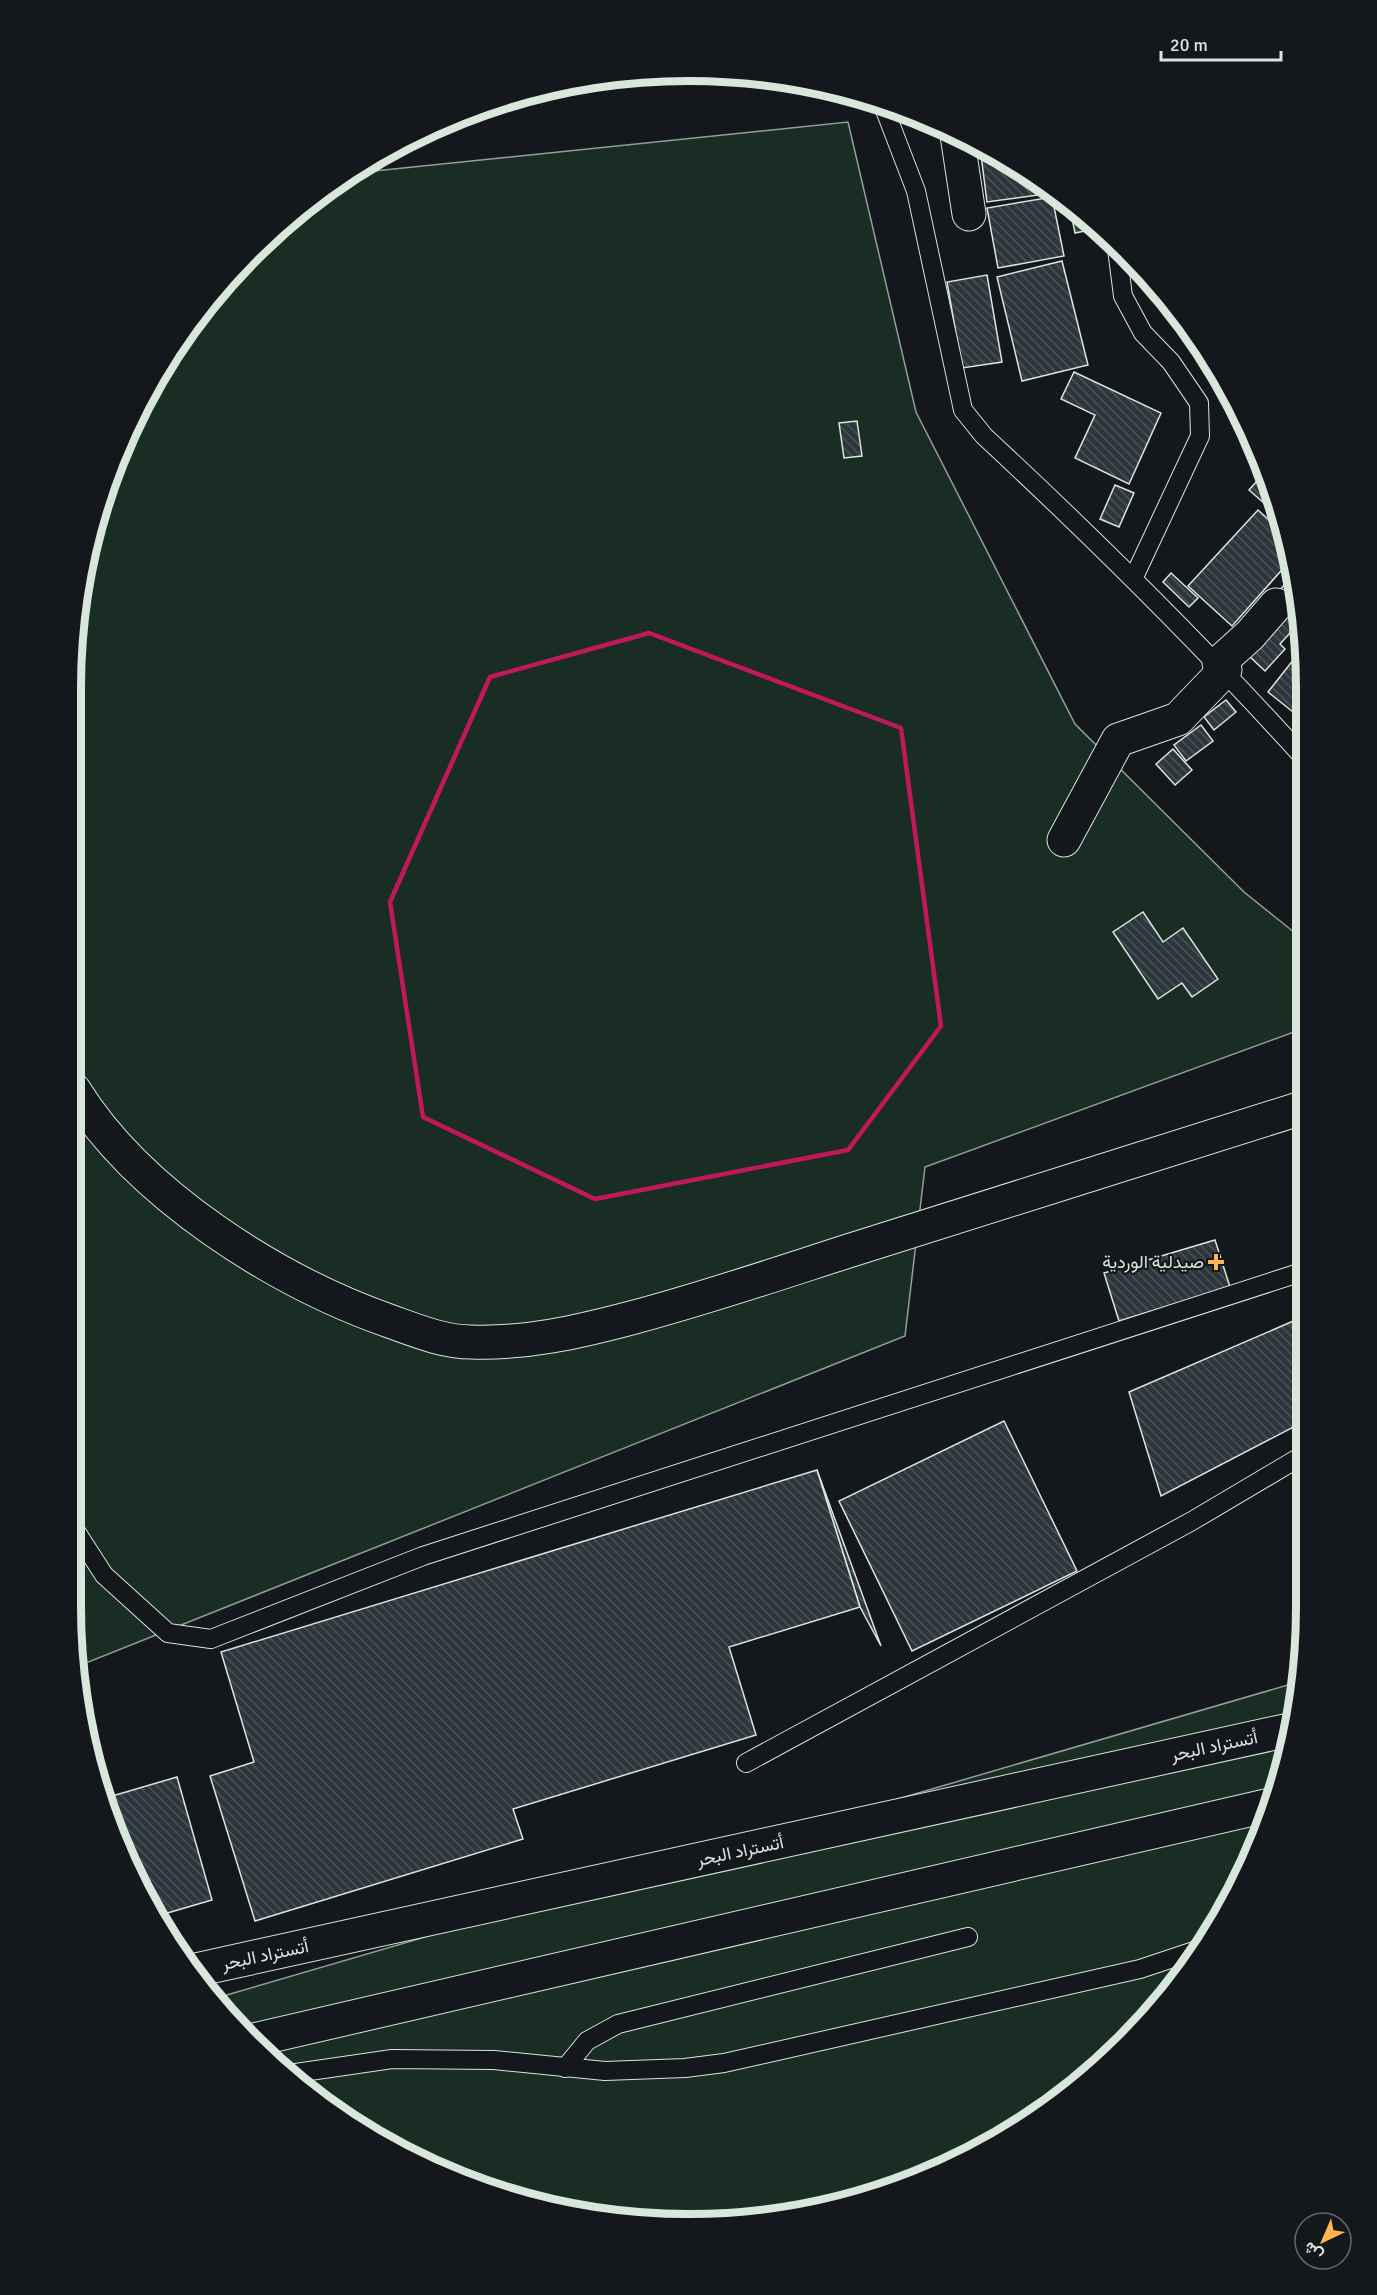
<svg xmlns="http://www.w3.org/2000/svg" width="1377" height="2295" viewBox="0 0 1377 2295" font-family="Signika,Vazirmatn,sans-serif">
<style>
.green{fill:#1a2d24;stroke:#939e99;stroke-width:1.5}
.building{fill:url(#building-back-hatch);stroke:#d8e6dc;stroke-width:1.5}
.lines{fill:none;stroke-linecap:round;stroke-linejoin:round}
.service-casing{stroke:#d8e6dc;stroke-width:20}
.minor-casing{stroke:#d8e6dc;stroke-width:35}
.trunk-casing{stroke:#d8e6dc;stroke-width:35}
.motorway-casing{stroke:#d8e6dc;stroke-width:35}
.service{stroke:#14181c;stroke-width:18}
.minor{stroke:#14181c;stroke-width:33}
.trunk{stroke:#14181c;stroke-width:33}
.motorway{stroke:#14181c;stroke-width:33}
.marked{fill:none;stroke:#c2185b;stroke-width:4.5;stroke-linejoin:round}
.poi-dot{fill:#ffb74d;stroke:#14181c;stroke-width:2}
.labels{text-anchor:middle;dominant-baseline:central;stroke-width:4.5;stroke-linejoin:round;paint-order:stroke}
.poi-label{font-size:18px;fill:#d8e6dc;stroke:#14181c;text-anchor:end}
.street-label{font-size:18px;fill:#d8e6dc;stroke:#14181c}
.rim{fill:none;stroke:#d8e6dc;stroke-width:8}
</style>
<defs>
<pattern id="building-back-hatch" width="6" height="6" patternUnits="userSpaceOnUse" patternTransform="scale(1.5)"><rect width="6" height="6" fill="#2c363c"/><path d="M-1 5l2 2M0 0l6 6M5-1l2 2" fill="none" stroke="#4a5358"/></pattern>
</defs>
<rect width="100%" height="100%" fill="#14181c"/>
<g class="green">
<path d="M848 122 916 412 1075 724 1244 892 1305 941V1028L925 1167 905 1336 76 1667 72 648 103 490 175 345 252 251 345 174Z"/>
<path d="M1298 1682 1274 1805 1202 1950 1126 2043 1064 2097 962 2161 887 2192 770 2219 688 2224 607 2219 490 2192 345 2120 252 2044 213 1999Z"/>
</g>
<g class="building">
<path d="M980 147 1032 175 1053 193 987 202Z"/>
<path d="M1052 197 1064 256 998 268 987 208Z"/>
<path d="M1070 208 1094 229 1075 233Z"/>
<path d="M1062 261 1088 365 1022 381 997 277Z"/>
<path d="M987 275 1002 362 962 368 947 282Z"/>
<path d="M1074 372 1161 413 1129 484 1075 458 1095 415 1061 399Z"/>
<path d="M857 421 862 456 844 458 839 423Z"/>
<path d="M1265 472 1274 490 1279 516 1249 490Z"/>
<path d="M1115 485 1134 493 1119 527 1100 519Z"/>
<path d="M1258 510 1282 532 1288 563 1232 626 1188 586Z"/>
<path d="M1171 573 1198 598 1189 607 1163 582Z"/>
<path d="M1291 577 1297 605 1280 590Z"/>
<path d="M1293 607 1298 611 1300 622 1280 644 1285 649 1265 671 1250 657Z"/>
<path d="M1305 645V717L1303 720 1268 692Z"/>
<path d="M1226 700 1236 712 1214 730 1204 717Z"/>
<path d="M1201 725 1213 741 1186 761 1174 745Z"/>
<path d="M1173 749 1192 770 1175 785 1156 764Z"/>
<path d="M1143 912 1163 942 1183 928 1218 979 1192 997 1182 983 1158 999 1113 932Z"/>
<path d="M1215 1240 1230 1287 1119 1321 1104 1273Z"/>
<path d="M1305 1316V1421L1161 1496 1129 1392Z"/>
<path d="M1004 1421 1077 1571 912 1651 839 1501Z"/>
<path d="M817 1470 881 1646 860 1607Z"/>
<path d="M817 1470 860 1607 729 1647 756 1735 513 1809 523 1839 255 1921 210 1776 254 1762 221 1652Z"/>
<path d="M177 1777 212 1900 157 1916 134 1880 102 1799Z"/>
</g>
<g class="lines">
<defs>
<g id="service">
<path d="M883 105 916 191 963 410 984 436C1097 541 1202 645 1305 759"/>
<path d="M1117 249 1123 296 1143 333 1171 362 1199 403 1200 436 1134 577"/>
<path d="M75 1530 104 1575 168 1633 211 1639 423 1556 1305 1271"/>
<path d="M746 1763 1192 1521 1305 1454"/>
<path d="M565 2068 587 2041 618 2024 968 1937"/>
<path d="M289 2074 392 2059 494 2060 605 2071 685 2068 724 2063 1140 1969 1203 1948"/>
</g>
<g id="minor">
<path d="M957 135 969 214"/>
<path d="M1219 663 1250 635 1276 605"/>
<path d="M1064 840 1118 740 1178 719 1225 670"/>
</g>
<path id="trunk" d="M74 1090C139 1195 277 1282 392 1322 417 1331 444 1342 471 1342 526 1344 578 1332 631 1318 703 1299 774 1275 845 1252 998 1203 1152 1156 1305 1107"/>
<g id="motorway">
<path d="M191 1971 1289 1730"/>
<path d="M249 2041 1274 1804"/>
</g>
</defs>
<use href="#service" class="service-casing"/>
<use href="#minor" class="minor-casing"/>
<use href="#trunk" class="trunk-casing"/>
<use href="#motorway" class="motorway-casing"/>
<use href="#service" class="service"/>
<use href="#minor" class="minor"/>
<use href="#trunk" class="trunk"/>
<use href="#motorway" class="motorway"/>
</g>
<path class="marked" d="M649 633 901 728 941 1026 848 1150 595 1199 423 1117 390 902 490 677Z"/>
<path class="poi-dot" d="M1213 1253h6v6h6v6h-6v6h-6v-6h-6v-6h6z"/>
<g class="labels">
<g class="poi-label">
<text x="1204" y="1262">صيدلية الوردية</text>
</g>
<g class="street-label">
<text transform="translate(1214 1746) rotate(-12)">أتستراد البحر</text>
<text transform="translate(740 1851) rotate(-12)">أتستراد البحر</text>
<text transform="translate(265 1955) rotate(-12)">أتستراد البحر</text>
</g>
</g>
<path d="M0 0H1377V2295H0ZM688 81H689A607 607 0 0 1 1296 688V1607A607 607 0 0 1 689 2214H688A607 607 0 0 1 81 1607V688A607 607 0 0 1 688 81Z" fill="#14181c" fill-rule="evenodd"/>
<path class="rim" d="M688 81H689A607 607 0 0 1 1296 688V1607A607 607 0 0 1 689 2214H688A607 607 0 0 1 81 1607V688A607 607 0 0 1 688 81Z"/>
<g transform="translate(1323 2241) rotate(224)"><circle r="28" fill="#14181c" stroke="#626a69" stroke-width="1.5"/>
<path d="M0-4.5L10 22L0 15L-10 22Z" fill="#ffb74d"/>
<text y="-9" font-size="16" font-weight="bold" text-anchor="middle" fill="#d8e6dc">ش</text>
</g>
<path d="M1161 51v9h120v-9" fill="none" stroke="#d8e6dc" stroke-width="3"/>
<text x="1170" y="51" font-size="18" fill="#d8e6dc" stroke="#14181c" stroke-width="4.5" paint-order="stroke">20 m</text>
</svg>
